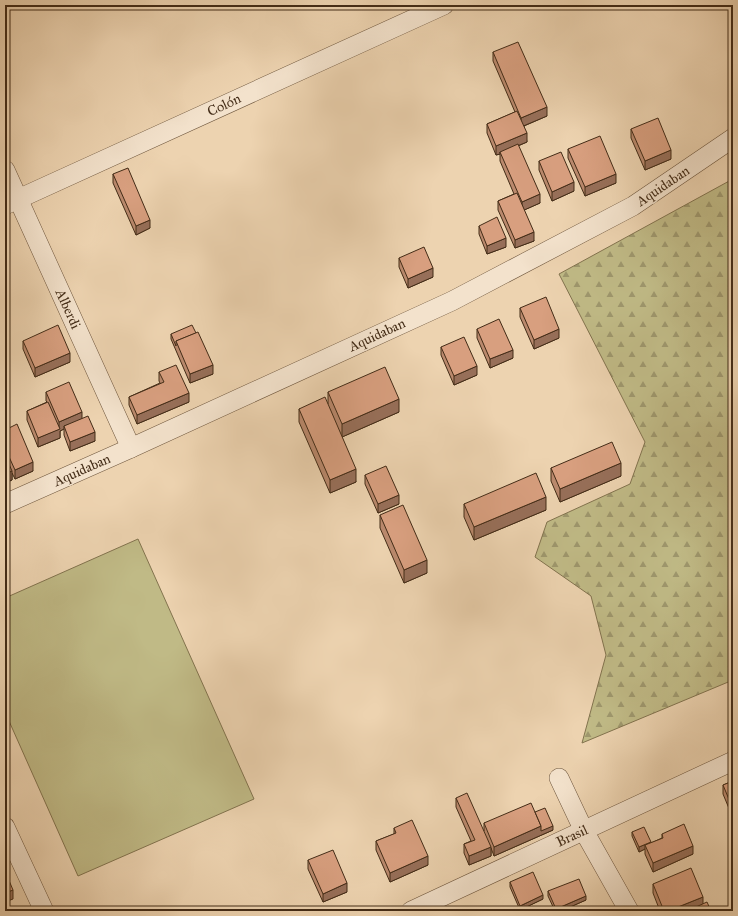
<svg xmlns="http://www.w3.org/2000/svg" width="738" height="916" viewBox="0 0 738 916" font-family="'IM FELL Great Primer',serif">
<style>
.grass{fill:#c0ba86;stroke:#82734e}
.forest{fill:url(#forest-firs);stroke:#82734e}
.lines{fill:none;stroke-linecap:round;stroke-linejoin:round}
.street-casing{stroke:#6e563d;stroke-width:20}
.street{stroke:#f3e2cc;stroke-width:19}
.wall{fill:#ba896d;stroke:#432c17}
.shaded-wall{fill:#976f59;stroke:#432c17}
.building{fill:#d89f7f;stroke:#432c17}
.labels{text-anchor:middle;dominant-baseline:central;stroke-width:3;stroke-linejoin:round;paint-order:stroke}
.street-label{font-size:14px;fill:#432c17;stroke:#f3e2cc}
</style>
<defs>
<pattern id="forest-firs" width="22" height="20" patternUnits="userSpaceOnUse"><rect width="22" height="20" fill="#c0ba86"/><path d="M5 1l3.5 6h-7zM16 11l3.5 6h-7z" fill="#9e976d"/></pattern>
</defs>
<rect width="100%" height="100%" fill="#edd3b0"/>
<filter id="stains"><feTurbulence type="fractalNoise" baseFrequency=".005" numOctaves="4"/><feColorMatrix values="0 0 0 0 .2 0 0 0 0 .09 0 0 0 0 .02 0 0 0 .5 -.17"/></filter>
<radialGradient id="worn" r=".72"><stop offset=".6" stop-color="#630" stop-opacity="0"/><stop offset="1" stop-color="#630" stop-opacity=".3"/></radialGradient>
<path class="grass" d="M138 539 254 799 78 876 5 712V598Z"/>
<path class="forest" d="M731 180 733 185V680L582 743 606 655 591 596 535 557 547 522 630 484 645 442 559 274Z"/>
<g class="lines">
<defs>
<g id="street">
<path d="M5 170 131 448"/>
<path d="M5 205 444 5"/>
<path d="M5 504 131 448 452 301 633 206 733 138"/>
<path d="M559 778 584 831 629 911"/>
<path d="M5 827 44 911"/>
<path d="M411 911 733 761"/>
</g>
</defs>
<use href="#street" class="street-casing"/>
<use href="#street" class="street"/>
</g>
<g class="wall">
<path d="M493 52 547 116 524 126 527 142 518 146 540 203 524 210 534 241 515 248 498 210V201L514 194 500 161V154L496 155 487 133V124L515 112 493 61Z"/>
<path d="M631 129 671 159 645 170 631 138Z"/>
<path d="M568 149 616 183 585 196 568 158Z"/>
<path d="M539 161 574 191 552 201 539 170Z"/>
<path d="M113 174 150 228 136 235 113 183Z"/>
<path d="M479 226 506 247 487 254 479 234Z"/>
<path d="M399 258 433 277 408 288 399 267Z"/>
<path d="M520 308 559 338 534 349 520 317Z"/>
<path d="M477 329 513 358 490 368 477 338Z"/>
<path d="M171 334 213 374 190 383 171 339Z"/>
<path d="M23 341 70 362 35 377 23 349Z"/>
<path d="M441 347 477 375 454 385 441 355Z"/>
<path d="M159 372 189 402 137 424 129 405V397L160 383 159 381Z"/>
<path d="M46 392 82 419 95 441 70 451 64 435V429L60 431V438L38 447 27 420V411L47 402 46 401Z"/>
<path d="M328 392 399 412 342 437 356 482 330 493 299 422V409L328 404Z"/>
<path d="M5 430 33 471 15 479 12 473V480L5 483Z"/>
<path d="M551 468 621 476 560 502 551 481Z"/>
<path d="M365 475 399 504 378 513 365 484Z"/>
<path d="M464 504 546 510 474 540 464 517Z"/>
<path d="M380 515 427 573 404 583 380 528Z"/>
<path d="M733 781V818L723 794V785Z"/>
<path d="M456 798 484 831V823L535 812 553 830 494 856 491 848V856L469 865 464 853V844L471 841 456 807Z"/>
<path d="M394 828 428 865 390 882 376 850V841L394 834Z"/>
<path d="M632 832 651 843 662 838V834L693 854 653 872 645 854V849L639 852 632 836Z"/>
<path d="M308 860 347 892 323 902 308 869Z"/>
<path d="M510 882 543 899 520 910 510 887Z"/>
<path d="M653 884 703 904 711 911H660L653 893Z"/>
<path d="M548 891 586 900 561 911H555L548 896Z"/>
</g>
<g class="shaded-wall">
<path d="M547 107V116L521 127V118Z"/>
<path d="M527 133V142L500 153V152V154L496 155V146Z"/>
<path d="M671 150V159L645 170V161Z"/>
<path d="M616 174V183L585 196V187Z"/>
<path d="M574 182V191L552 201V192Z"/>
<path d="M540 194V203L522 211V202Z"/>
<path d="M150 220V228L136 235V226Z"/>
<path d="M534 232V241L515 248V240Z"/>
<path d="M506 238V247L487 254V246Z"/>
<path d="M433 268V277L408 288V279Z"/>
<path d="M559 329V338L534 349V340Z"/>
<path d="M513 350V358L490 368V359Z"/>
<path d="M70 353V362L35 377V368Z"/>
<path d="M213 365V374L190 383V374Z"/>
<path d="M477 366V375L454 385V376Z"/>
<path d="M189 393V402L137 424V415Z"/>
<path d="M399 399V412L342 437V424Z"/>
<path d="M82 412V421L64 426V429L60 431V438L38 447V438L59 429V422Z"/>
<path d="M95 432V441L70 451V442Z"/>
<path d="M33 462V471L15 479V470Z"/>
<path d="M621 463V476L560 502V489Z"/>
<path d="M356 469V482L330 493V480Z"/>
<path d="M12 471V480L5 483V474Z"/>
<path d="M399 495V504L378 513V504Z"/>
<path d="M546 497V510L474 540V527Z"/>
<path d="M427 560V573L404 583V570Z"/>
<path d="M541 826H553V830L494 856V847Z"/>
<path d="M651 842 645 845V849L639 852V847Z"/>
<path d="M693 846V854L653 872V863Z"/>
<path d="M491 847V856L469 865V856Z"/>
<path d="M428 856V865L390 882V873Z"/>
<path d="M347 883V892L323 902V894Z"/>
<path d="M13 890V899L5 902V893Z"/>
<path d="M543 895V899L520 910V906Z"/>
<path d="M586 896V900L561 911H556V909Z"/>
<path d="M703 897V906L690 911H668Z"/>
</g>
<g class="building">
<path d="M518 42 547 107 521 118 493 52Z"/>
<path d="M517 111 527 133 496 146 487 124Z"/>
<path d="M658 118 671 150 645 161 631 129Z"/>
<path d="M600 136 616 174 585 187 568 149Z"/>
<path d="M518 144 540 194 522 202 500 152Z"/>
<path d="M561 152 574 182 552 192 539 161Z"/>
<path d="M128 168 150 220 136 226 113 174Z"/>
<path d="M517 193 534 232 515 240 498 201Z"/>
<path d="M497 217 506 238 487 246 479 226Z"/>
<path d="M424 247 433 268 408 279 399 258Z"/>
<path d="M546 297 559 329 534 340 520 308Z"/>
<path d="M499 319 513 350 490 359 477 329Z"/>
<path d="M58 325 70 353 35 368 23 341Z"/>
<path d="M192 325 196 333 176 341V346L171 334Z"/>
<path d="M198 332 213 365 190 374 176 341Z"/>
<path d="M464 337 477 366 454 376 441 347Z"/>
<path d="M176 365 189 393 137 415 129 397 164 382 159 372Z"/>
<path d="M385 367 399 399 342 424 328 392Z"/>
<path d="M69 382 82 412 59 422 46 392Z"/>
<path d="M325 397 356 469 330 480 299 409Z"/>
<path d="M48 402 60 429 38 438 27 411Z"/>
<path d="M88 416 95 432 70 442 64 426Z"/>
<path d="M17 424 33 462 15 470 5 448V430Z"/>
<path d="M612 442 621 463 560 489 551 468Z"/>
<path d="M5 455 12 471 5 474Z"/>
<path d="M386 466 399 495 378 504 365 475Z"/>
<path d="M536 473 546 497 474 527 464 504Z"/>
<path d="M403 505 427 560 404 570 380 515Z"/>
<path d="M733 781V809L723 785Z"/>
<path d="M467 793 491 847 469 856 464 844 475 840 456 798Z"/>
<path d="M531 803 541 826 494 847 484 823Z"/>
<path d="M545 808 553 826 541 831V826L535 812Z"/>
<path d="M412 820 428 856 390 873 376 841 396 833 394 828Z"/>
<path d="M684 824 693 846 653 863 645 845 663 838 662 834Z"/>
<path d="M644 827 651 842 639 847 632 832Z"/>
<path d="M333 850 347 883 323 894 308 860Z"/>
<path d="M691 868 703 897 668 911H664L653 884Z"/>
<path d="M5 871 13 890 5 893Z"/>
<path d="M533 872 543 895 520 906 510 882Z"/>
<path d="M579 879 586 896 556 909 548 891Z"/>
<path d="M707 902 711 911H687Z"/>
<path d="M24 907 26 911H15Z"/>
<path d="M485 908 486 911H477Z"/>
</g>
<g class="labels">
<g class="street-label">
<text transform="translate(224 105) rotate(-25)">Colón</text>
<text transform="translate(663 186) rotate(-34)">Aquidaban</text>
<text transform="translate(68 309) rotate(66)">Alberdi</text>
<text transform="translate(377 335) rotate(-25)">Aquidaban</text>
<text transform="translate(82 470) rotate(-24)">Aquidaban</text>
<text transform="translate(572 836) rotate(-25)">Brasil</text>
</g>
</g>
<rect width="738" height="916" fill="none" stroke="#edd3b0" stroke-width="20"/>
<rect x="6" y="6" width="726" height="904" fill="none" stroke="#432c17" stroke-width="2"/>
<rect x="10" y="10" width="718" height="896" fill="none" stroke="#432c17"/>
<rect width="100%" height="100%" filter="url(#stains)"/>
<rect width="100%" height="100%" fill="url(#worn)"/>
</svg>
